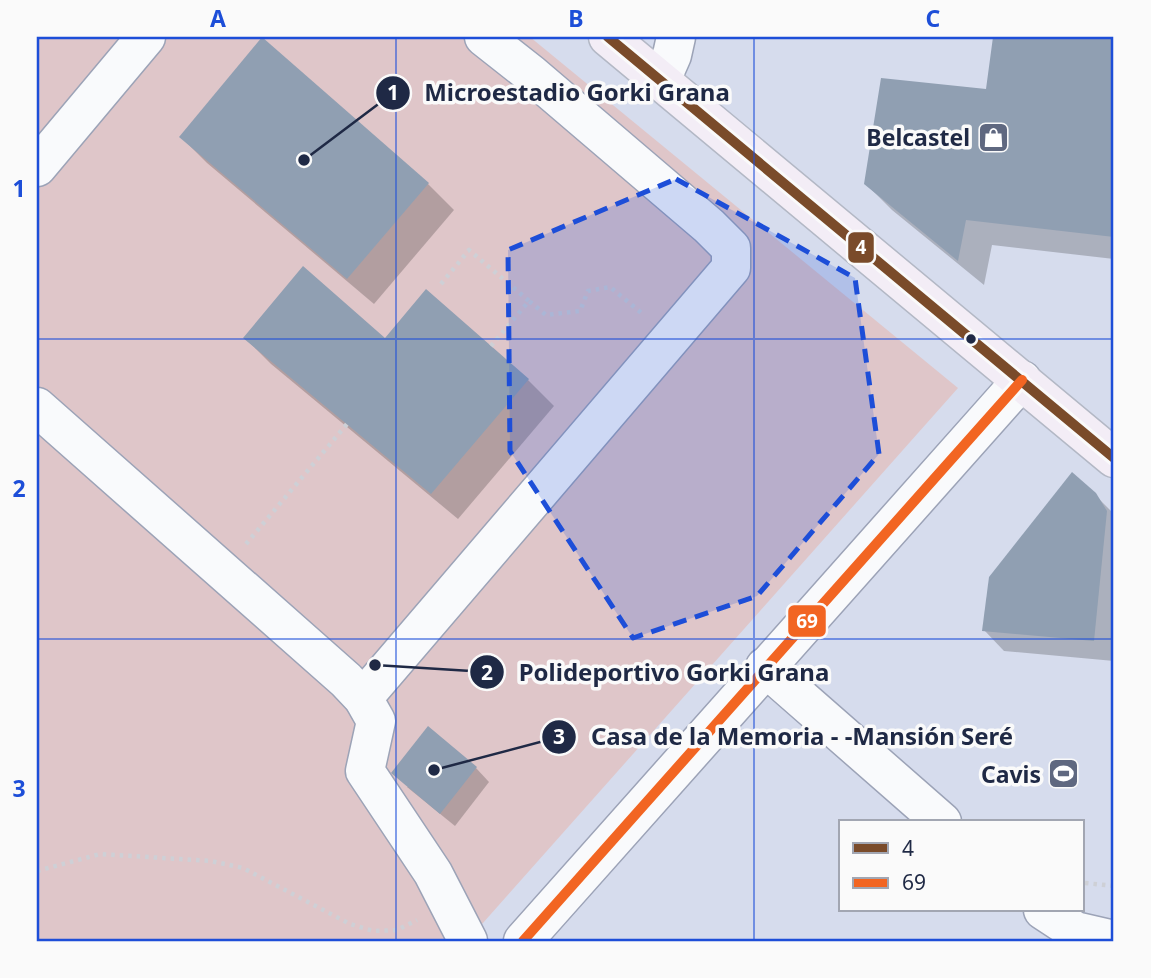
<svg xmlns="http://www.w3.org/2000/svg" width="1151" height="978" viewBox="0 0 1151 978" font-family="'Noto Sans',sans-serif">
<style>
.green{fill:#dfc6c9}
.shadow{fill:#0003}
.building{fill:#909fb2}
.lines{fill:none;stroke-linecap:round;stroke-linejoin:round}
.minor-casing{stroke:#9ca3b7;stroke-width:41}
.major-casing{stroke:#b3b8c5;stroke-width:41}
.path{stroke:#ced0d6;stroke-width:4.5;stroke-dasharray:3.5 5;stroke-linecap:butt}
.minor{stroke:#f9fafc;stroke-width:38}
.major{stroke:#f3edf6;stroke-width:38}
.bus-1-casing{stroke:#fafafa;stroke-width:16}
.bus-2-casing{stroke:#fafafa;stroke-width:16}
.bus-1{stroke:#7a4b2a;stroke-width:10}
.bus-2{stroke:#f26522;stroke-width:10}
.marked{fill:#1d4ed8;fill-opacity:0.2;stroke:#1d4ed8;stroke-width:5;stroke-dasharray:14 9;stroke-linejoin:round}
.grid{fill:none;stroke:#1d4ed8;stroke-width:2;stroke-opacity:0.55}
.bus-dot{fill:#1f2945;stroke:#fafafa;stroke-width:2.5}
.labels{text-anchor:middle;dominant-baseline:central;stroke-width:7;stroke-linejoin:round;paint-order:stroke}
.poi-label{font-size:23px;font-weight:bold;fill:#1f2945;stroke:#fafafa;text-anchor:end}
.leader{fill:none;stroke:#1f2945;stroke-width:2.5}
.callout-dot{fill:#1f2945;stroke:#fafafa;stroke-width:2.5}
.mark-label{font-size:21px;text-anchor:middle;font-weight:bold;fill:#fff}
.callout-label{font-size:24px;text-anchor:middle;font-weight:bold;fill:#1f2945;stroke:#fafafa;stroke-width:7;stroke-linejoin:round;paint-order:stroke}
.line-badge{stroke:#fafafa;stroke-width:2.5}
.badge-label{font-size:19px;text-anchor:middle;font-weight:bold;fill:#fff}
.neatline{fill:none;stroke:#1d4ed8;stroke-width:2.5}
.grid-label{font-size:23px;text-anchor:middle;font-weight:bold;fill:#1d4ed8}
</style>
<rect width="100%" height="100%" fill="#d6dced"/>
<path class="green" d="M37 37H530L958 388 467 941H37Z"/>
<g class="shadow">
<path d="M995 37H1114V259L992 245 984 285 892 210 866 184 988 91Z"/>
<path d="M181 137 428 184 454 210 374 304 207 163Z"/>
<path d="M245 338 386 340 528 380 554 406 458 519 271 364Z"/>
<path d="M1094 494 1114 514V661L1004 651 984 630Z"/>
<path d="M476 768 489 782 455 826 407 787Z"/>
</g>
<g class="building">
<path d="M262 37 429 183 347 279 179 137Z"/>
<path d="M993 37H1114V237L966 220 958 261 864 184 881 78 986 89Z"/>
<path d="M303 266 385 338 426 289 529 379 431 494 243 338Z"/>
<path d="M1072 472 1096 493 1107 511 1094 641 982 631 989 577Z"/>
<path d="M428 726 477 767 440 814 391 773Z"/>
</g>
<g class="lines">
<defs>
<g id="minor">
<path d="M661 80 672 55 676 37"/>
<path d="M37 167 146 37"/>
<path d="M37 407 346 680 363 698 376 721 365 771 433 873 468 941"/>
<path d="M765 667 942 822"/>
<path d="M363 698 731 268V248L709 226 531 74 484 37"/>
<path d="M1043 910 1075 931 1114 940"/>
<path d="M523 941 1022 380"/>
</g>
<path id="major" d="M608 37 1114 458"/>
</defs>
<use href="#minor" class="minor-casing"/>
<use href="#major" class="major-casing"/>
<g class="path">
<path d="M441 284 469 250 529 301"/>
<path d="M491 346 529 301 546 315 580 311 588 291 610 287 644 315"/>
<path d="M246 544 347 424"/>
<path d="M37 871 100 854 211 861 243 868 350 924 373 931 397 930 417 920"/>
<path d="M1085 883 1114 886"/>
</g>
<use href="#minor" class="minor"/>
<use href="#major" class="major"/>
<defs>
<path id="bus-1" d="M608 37 1114 458"/>
<path id="bus-2" d="M523 941 1022 380"/>
</defs>
<use href="#bus-1" class="bus-1-casing"/>
<use href="#bus-2" class="bus-2-casing"/>
<use href="#bus-1" class="bus-1"/>
<use href="#bus-2" class="bus-2"/>
</g>
<path class="marked" d="M676 179 855 278 879 454 757 596 633 638 510 451 508 250Z"/>
<path class="grid" d="M396 37V941M754 37V941M37 339H1114M37 639H1114"/>
<defs>
<symbol id="shop-square" viewBox="-11 -11 22 22"><rect x="-9" y="-9" width="18" height="18" rx="4" fill="#5f6880" stroke="#fafafa"/><path d="M-5-2.5h2.3a2.7 3.5 0 0 1 5.4 0H5L5.5 6h-11ZM-1.5-2.5h3a1.5 2.3 0 0 0-3 0Z" fill="#fff"/></symbol>
<symbol id="stadium-square" viewBox="-11 -11 22 22"><rect x="-9" y="-9" width="18" height="18" rx="4" fill="#5f6880" stroke="#fafafa"/><path d="M0-5a6.5 5 0 1 0 0 10a6.5 5 0 1 0 0-10ZM-3.5-1.8h7v3.6h-7Z" fill="#fff"/></symbol>
</defs>
<g fill-rule="evenodd">
<use href="#shop-square" x="976" y="120" width="35" height="35"/>
<use href="#stadium-square" x="1046" y="756" width="35" height="35"/>
</g>
<circle class="bus-dot" cx="971" cy="339" r="6"/>
<g class="labels">
<g class="poi-label">
<text x="970" y="137">Belcastel</text>
<text x="1041" y="774">Cavis</text>
</g>
</g>
<path class="leader" d="M304 160L393 93M375 665L487 672M434 770L559 737"/>
<g class="callout-dot">
<circle cx="304" cy="160" r="7"/>
<circle cx="375" cy="665" r="7"/>
<circle cx="434" cy="770" r="7"/>
<circle cx="393" cy="93" r="18"/>
<circle cx="487" cy="672" r="18"/>
<circle cx="559" cy="737" r="18"/>
</g>
<g class="mark-label">
<text x="393" y="100">1</text>
<text x="487" y="680">2</text>
<text x="559" y="744">3</text>
</g>
<g class="callout-label">
<text x="577" y="101">Microestadio Gorki Grana</text>
<text x="674" y="681">Polideportivo Gorki Grana</text>
<text x="802" y="745">Casa de la Memoria - -Mansión Seré</text>
</g>
<g class="line-badge">
<rect x="847" y="231" width="28" height="33" rx="7" fill="#7a4b2a"/>
<rect x="787" y="604" width="40" height="34" rx="7" fill="#f26522"/>
</g>
<g class="badge-label">
<text x="861" y="254">4</text>
<text x="807" y="628">69</text>
</g>
<rect width="1151" height="978" fill="none" stroke="#fafafa" stroke-width="77"/>
<rect x="839" y="820" width="245" height="91" fill="#fafafa" stroke="#a2a6b2" stroke-width="2"/>
<rect x="853" y="843" width="35" height="10" fill="#7a4b2a" stroke="#a2a6b2" stroke-width="2"/>
<text x="902" y="856" font-size="21" fill="#1f2945">4</text>
<rect x="853" y="878" width="35" height="10" fill="#f26522" stroke="#a2a6b2" stroke-width="2"/>
<text x="902" y="890" font-size="21" fill="#1f2945">69</text>
<rect x="38" y="38" width="1074" height="902" class="neatline"/>
<g class="grid-label">
<text x="218" y="27">A</text>
<text x="576" y="27">B</text>
<text x="933" y="27">C</text>
<text x="19" y="197">1</text>
<text x="19" y="497">2</text>
<text x="19" y="797">3</text>
</g>
</svg>
